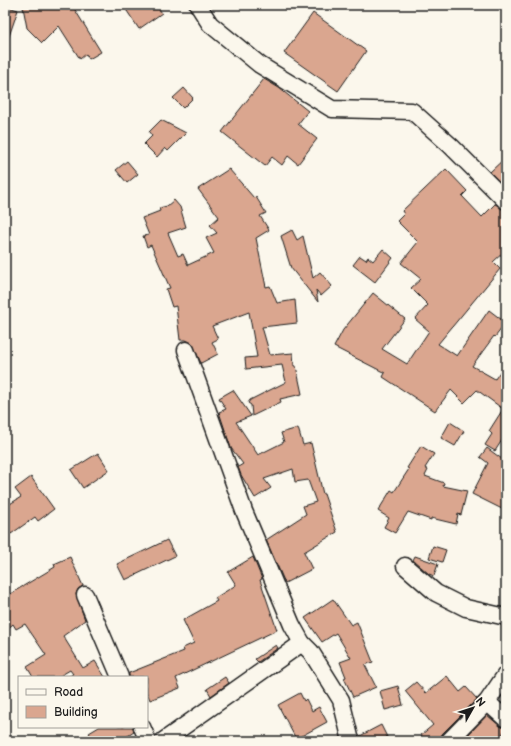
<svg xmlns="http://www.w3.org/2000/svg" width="511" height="746" viewBox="0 0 511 746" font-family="'Balsamiq Sans',sans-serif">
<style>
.building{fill:#daa68f;stroke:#1c1c1c}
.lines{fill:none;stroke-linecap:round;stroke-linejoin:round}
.minor-casing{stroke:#1c1c1c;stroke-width:19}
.minor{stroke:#fbf7ec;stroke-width:16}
</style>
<rect width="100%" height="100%" fill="#fbf7ec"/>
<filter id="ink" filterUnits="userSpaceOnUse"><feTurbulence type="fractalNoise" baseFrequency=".025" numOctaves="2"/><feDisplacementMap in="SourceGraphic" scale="8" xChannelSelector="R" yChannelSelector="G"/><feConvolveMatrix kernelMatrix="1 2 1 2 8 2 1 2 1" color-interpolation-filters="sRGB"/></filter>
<g filter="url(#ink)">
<g class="building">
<path d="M31 5H72L101 52 89 59 86 54 80 59 59 26 42 43 27 28 23 7Z"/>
<path d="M123 5H156L162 13 139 29Z"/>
<path d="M5 6 18 10 7 42 5 41Z"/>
<path d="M313 13 366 51 338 91 284 53Z"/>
<path d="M264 79 279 88 308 111 298 124 317 139 298 164 288 156 282 165 272 157 265 166 222 132Z"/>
<path d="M184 88 193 98 183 108 173 98Z"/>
<path d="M161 120 186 133 168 151 165 148 157 157 144 144 152 136 149 132Z"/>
<path d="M506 157V188L490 172Z"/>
<path d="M127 161 138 174 127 183 116 170Z"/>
<path d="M229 169 254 198 256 197 266 213 260 216 269 230 256 238 266 287 270 286 277 303 295 300 297 323 262 327 270 355 293 353 294 366H296L302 394 280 399 281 402 252 416 251 405 248 403 250 400 286 382 282 365 246 369 245 358 257 357 249 312 212 326 218 339 212 342 218 354 201 363 192 343 186 340H180L176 306 172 307 166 289 170 288 151 245 147 247 143 236 149 235 142 218 160 211 159 208 167 206 174 200 180 207 186 227 168 233 178 256 183 254 188 265 214 253 206 238 217 233 210 225 219 217 198 189Z"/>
<path d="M446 169 467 191 462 196 482 217 495 204 506 210V250L493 262 500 269 438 344 457 356 489 310 506 323 495 337 494 336 472 366 495 379 506 363V434L495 451 485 445 492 434 489 431 503 409 477 390 464 403 451 390 435 411 383 377 385 373 334 347 343 330 373 293 405 319 382 349 407 364 429 331 415 319 428 305 411 288 421 279 401 263 418 242 397 221 404 214 402 211Z"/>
<path d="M292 230 297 240 303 236 313 278 320 272 332 286 321 296 316 290 318 302 291 268 281 236Z"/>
<path d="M383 249 393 258 375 282 353 265 360 256 366 260 368 257 373 261Z"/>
<path d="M233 390 251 416 236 422 258 455 284 442 281 433 298 428 303 445 311 443 323 494H324L337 532 304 552 312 569 285 583 266 540 306 514 303 506 316 502 308 480 295 482 293 469 264 479 271 488 255 498 241 475 238 467 243 464 231 448 219 412 226 409 219 398Z"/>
<path d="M450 422 464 431 455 446 441 438Z"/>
<path d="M421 446 434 454 425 468 428 470 425 476 444 483 443 486 467 491 461 515 458 514 456 524 431 518V520L408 512 395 533 384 527 389 518 378 511 391 490 394 492 409 469 407 468Z"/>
<path d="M487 448 506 462V511L472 494 488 463 480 457Z"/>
<path d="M98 453 109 470 83 488 71 470Z"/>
<path d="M31 477 54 509 38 521 35 517 11 534 5 525V507L21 497 15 489Z"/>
<path d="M167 540 175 556 125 580 117 564Z"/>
<path d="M433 546 446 550 442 562 429 558Z"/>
<path d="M415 556 438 564 434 576 429 574 413 560Z"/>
<path d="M70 557 83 586 78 589 76 594 85 620 63 636 83 668 95 661 105 677H68L73 674 70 670 58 677H33L27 667 46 655 25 624 16 629 13 624 5 631V597L55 567 54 564Z"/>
<path d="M253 557 262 579 260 580 277 630 176 678 180 688 150 700 147 692V677H129V673L184 651 183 648 194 643 183 620 217 601 215 598 236 585 228 572Z"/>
<path d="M333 599 351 625 357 622 373 662 365 665 376 687 353 697 344 678 346 677 340 662 351 658 336 633 322 642 305 618Z"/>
<path d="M276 645 278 648 258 662 255 659Z"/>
<path d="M447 676 460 692 466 687 477 699 442 734 440 741H426L421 735 433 725 405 691 416 682 426 693Z"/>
<path d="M225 677 229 683 211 696 207 689Z"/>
<path d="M398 686 403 705 385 710 380 691Z"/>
<path d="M300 693 304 701 306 699 312 711 319 707 327 722 296 739 278 705Z"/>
<path d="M487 715 500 726 506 728 498 741H462Z"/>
<path d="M381 725 389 741H360V736Z"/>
<path d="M99 727H133L134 732 120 741H94L89 733Z"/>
</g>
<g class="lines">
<defs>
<g id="minor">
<path d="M198 5 210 24 260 65 332 109 412 111 451 146 506 201"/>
<path d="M186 350 244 511 292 625 302 643 311 652 341 700 351 741"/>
<path d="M405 566 436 593 466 608 506 617"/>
<path d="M85 595 120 677"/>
<path d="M487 702 506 719"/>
<path d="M142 727 148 741"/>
<path d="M163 741 302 643"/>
<path d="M449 741 487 702 506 674"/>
</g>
</defs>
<use href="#minor" class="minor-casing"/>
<use href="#minor" class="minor"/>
</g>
</g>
<rect width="511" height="746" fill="none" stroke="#fbf7ec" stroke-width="20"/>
<rect x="10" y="10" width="491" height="726" fill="none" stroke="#1c1c1c" stroke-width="1.5" filter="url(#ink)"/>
<rect x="18" y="676" width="130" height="52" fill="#fbf7ec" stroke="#a29f99"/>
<rect x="26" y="689" width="20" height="6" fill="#fbf7ec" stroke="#a29f99"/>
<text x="54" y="696" font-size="12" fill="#1c1c1c">Road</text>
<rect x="26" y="706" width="20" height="12" fill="#daa68f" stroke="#a29f99"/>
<text x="54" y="716" font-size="12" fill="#1c1c1c">Building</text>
<g transform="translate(473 708) rotate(51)" stroke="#fbf7ec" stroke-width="3" paint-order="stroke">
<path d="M0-3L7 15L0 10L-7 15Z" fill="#1c1c1c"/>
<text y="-6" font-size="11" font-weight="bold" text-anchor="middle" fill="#1c1c1c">N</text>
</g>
</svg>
